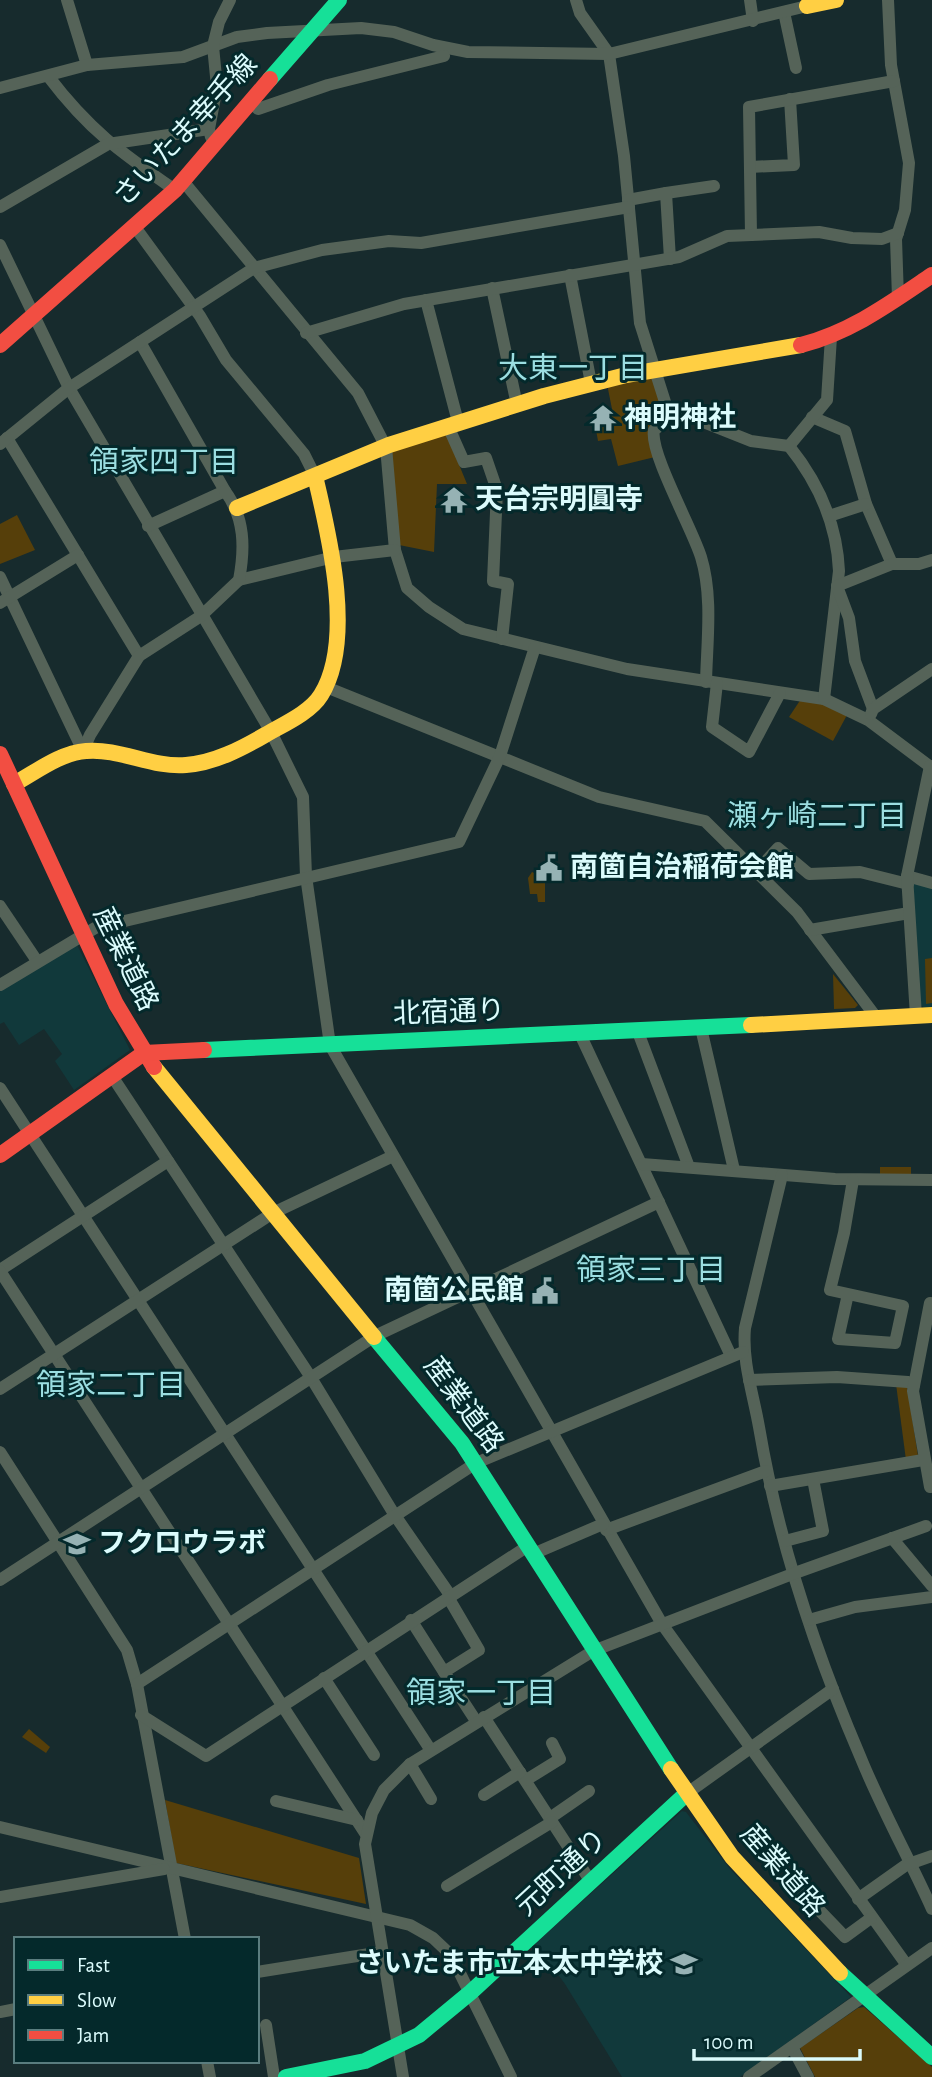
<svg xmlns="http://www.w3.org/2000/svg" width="932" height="2077" viewBox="0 0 932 2077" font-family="'Alegreya Sans','Noto Sans JP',sans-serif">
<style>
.built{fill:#11393b}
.green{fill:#563f0a}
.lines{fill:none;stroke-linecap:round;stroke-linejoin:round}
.street{stroke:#556358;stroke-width:12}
.fast{stroke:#16e098;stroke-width:16}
.slow{stroke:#ffcf43;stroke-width:16}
.jam{stroke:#f24e42;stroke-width:16}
.labels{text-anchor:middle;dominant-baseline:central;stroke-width:6;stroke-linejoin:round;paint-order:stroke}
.street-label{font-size:28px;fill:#dbfbfc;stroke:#04292b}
.poi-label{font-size:28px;font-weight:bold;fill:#dbfbfc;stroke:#04292b;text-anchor:start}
.neighbourhood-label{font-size:30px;fill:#9bdee1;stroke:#04292b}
</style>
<rect width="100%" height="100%" fill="#172b2d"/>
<g class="built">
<path d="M915 882 932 887V1007L924 1008 920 1004 912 885Z"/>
<path d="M75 941 130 1050 74 1090 55 1061 62 1054 44 1029 19 1045 4 1022 0 1024V989Z"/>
<path d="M682 1811 686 1812 730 1869 851 1997 740 2077H622L565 1984 535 1944Z"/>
</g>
<g class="green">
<path d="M652 376 674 412 649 430 648 437 655 457 618 466 611 439 598 441 593 413 612 409 607 384Z"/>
<path d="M446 433 467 484H437L434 552 399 545 391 451Z"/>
<path d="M17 515 35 550 0 564V524Z"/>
<path d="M801 699 823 703 847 715 833 741 789 717Z"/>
<path d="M532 872 545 878V902H538L537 894H530L528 878Z"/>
<path d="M932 958V1003L926 1004 925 959Z"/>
<path d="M833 974 858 1005 855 1008 834 1009Z"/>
<path d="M880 1167H911V1175L880 1176Z"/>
<path d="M896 1384 907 1385 918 1456 906 1460Z"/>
<path d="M29 1729 50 1747 46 1753 22 1737Z"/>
<path d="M165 1800 359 1858 366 1904 176 1863Z"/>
<path d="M864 2007 932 2067V2077H815L800 2048 858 2008Z"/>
</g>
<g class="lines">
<g class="street">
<path d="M67 0 87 65"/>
<path d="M576 0 580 13 609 54 624 156 640 323 666 405 678 412"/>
<path d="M750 0 753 21"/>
<path d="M888 0 891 65 909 163 905 210 896 239 898 298"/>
<path d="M784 12 796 68"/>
<path d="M48 76C89 130 120 152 175 190"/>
<path d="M0 88 87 65 183 57 237 37 267 33 361 28 394 32 433 45 468 52 609 54 807 6"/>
<path d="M251 103 258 109 328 85 444 56"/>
<path d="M211 137 209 129 217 87 213 46 219 22 230 0"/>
<path d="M750 167 794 165 790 99"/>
<path d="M183 181 358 393 386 447 395 550 407 588 429 607 463 629 627 669 824 699 868 720 932 768"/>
<path d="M666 193 714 186"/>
<path d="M628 200 666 193 670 259"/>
<path d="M0 207 108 144 209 129"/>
<path d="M135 227 200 316 226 360 304 454 315 476"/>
<path d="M751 235 749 107 894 81"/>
<path d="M0 245 69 388 271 732 303 797 306 876 330 1045 662 1624 906 1964"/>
<path d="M570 275 591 383"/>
<path d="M492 288 517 405"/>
<path d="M426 300 458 422"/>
<path d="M306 333 404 304 679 257 727 236 819 232 852 238 882 239 898 233"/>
<path d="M140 342 225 491 148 526"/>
<path d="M812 417 845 431 866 504 892 564"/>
<path d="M448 426 464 462 486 458 497 490 493 581 508 584 502 639"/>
<path d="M7 438 139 656"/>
<path d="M0 444 69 388 254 268 322 250 389 241 421 243 629 207"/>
<path d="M789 446C818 482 837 525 839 571L824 699"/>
<path d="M829 516 866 504"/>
<path d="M0 577 83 751"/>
<path d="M239 580 334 557 395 550"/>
<path d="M0 603 78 555"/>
<path d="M706 682C707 641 713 596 701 557 693 530 649 452 654 430L678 412 751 441 789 446 827 400 831 337"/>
<path d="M717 683 712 727 749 752 780 693"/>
<path d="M326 687 599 797 705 821 797 912 876 1017"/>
<path d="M873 709 855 661 849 618 837 586 892 564H919L932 560"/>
<path d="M871 714 873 709 932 669"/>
<path d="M83 751 90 735 139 656 201 616 239 580C245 548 245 518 225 491"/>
<path d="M756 872 778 848 809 874 860 872 908 884"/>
<path d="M907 876 932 883"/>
<path d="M0 906 37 961"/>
<path d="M810 930 909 913"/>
<path d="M0 985 95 928 459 842 500 756 535 647"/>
<path d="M916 1016 907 876 930 766"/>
<path d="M701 1028 734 1170"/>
<path d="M638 1032 689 1167"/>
<path d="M580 1034 731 1356"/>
<path d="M112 1076 310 1376 394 1514 450 1595"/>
<path d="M0 1088 430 1749"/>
<path d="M642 1164 835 1179 932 1180"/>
<path d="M782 1175 745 1328C742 1362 753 1393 759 1427 778 1540 815 1651 860 1756 881 1808 909 1858 932 1909"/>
<path d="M0 1270 168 1161"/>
<path d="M0 1271 365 1833"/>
<path d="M848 1294 838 1339 895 1343 903 1306 830 1290 844 1233 853 1180"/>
<path d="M749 1380 837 1377 908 1382 914 1385"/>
<path d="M0 1389 273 1213 393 1156"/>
<path d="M0 1452 127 1650 137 1684 185 1939"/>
<path d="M770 1486 923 1460"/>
<path d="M930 1487 913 1391 930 1303"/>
<path d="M606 1530 766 1471"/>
<path d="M892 1538 932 1586"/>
<path d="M785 1541 823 1531 813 1479"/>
<path d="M533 1554 603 1524"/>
<path d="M0 1580 375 1336 659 1202"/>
<path d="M411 1620 444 1672 479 1650 448 1597"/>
<path d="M809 1620 855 1607 932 1597"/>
<path d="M444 1672 476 1721"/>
<path d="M324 1678 374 1755"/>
<path d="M137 1684 476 1463 743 1352"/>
<path d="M141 1715 206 1756 528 1546"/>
<path d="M484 1717 591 1882"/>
<path d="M410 1764 431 1799"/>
<path d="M526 1780 560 1759 552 1743"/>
<path d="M686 1794 833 1689"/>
<path d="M484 1795 520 1772"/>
<path d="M276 1801 357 1820"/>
<path d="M550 1818 589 1791"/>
<path d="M0 1827 410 1925 433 1938 451 1955 511 2077"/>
<path d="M794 1884 845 1937 871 1918"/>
<path d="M447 1886 552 1822"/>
<path d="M0 1897 164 1869"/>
<path d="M858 1899 906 1865 932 1856"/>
<path d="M257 1972 382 1952"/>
<path d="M0 2012 16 2009"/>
<path d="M266 2025 274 2077"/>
<path d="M792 2047 808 2077"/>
<path d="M207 2061 210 2077"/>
<path d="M403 2077 365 1844 372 1813 384 1790 410 1764 593 1651 795 1573 926 1526"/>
<path d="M749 2077 932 1948"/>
</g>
<g class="fast">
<path d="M270 79 339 0"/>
<path d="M204 1050 751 1025"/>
<path d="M374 1337 462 1443 671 1769"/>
<path d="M840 1973 932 2057"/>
<path d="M286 2077 365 2061 419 2035 471 1992 686 1794"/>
</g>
<g class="slow">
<path d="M807 6 836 0"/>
<path d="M237 508 389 445 544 396 626 375 801 345"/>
<path d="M14 784C36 772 60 753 86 751 120 748 152 768 186 765 214 763 241 749 265 735 282 725 310 713 321 695 355 640 329 535 315 476"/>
<path d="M751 1025 932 1015"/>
<path d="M154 1067 374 1337"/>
<path d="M671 1769 732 1857 840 1973"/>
</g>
<g class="jam">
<path d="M0 345 175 190 270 79"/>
<path d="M801 345C851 332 889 304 932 275"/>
<path d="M0 754 116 1004 154 1067"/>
<path d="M0 1155 144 1053 204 1050"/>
</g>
</g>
<defs>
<symbol id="temple-bare" viewBox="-9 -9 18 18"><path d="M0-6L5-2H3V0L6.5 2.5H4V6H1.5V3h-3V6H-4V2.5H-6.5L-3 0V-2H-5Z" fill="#96b2b4" stroke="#04292b" stroke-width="2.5" paint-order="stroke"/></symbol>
<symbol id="civic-bare" viewBox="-9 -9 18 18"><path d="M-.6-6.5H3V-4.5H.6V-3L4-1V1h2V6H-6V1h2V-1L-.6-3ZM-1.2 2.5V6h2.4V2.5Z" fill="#96b2b4" stroke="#04292b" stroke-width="2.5" paint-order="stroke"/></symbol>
<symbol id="school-bare" viewBox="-9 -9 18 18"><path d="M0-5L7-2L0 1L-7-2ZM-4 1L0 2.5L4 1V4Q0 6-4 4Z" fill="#96b2b4" stroke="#04292b" stroke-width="2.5" paint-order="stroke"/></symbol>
</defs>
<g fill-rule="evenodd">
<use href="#temple-bare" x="584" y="399" width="38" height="38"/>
<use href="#temple-bare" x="435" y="481" width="38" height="38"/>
<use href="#civic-bare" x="530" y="849" width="38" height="38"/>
<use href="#civic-bare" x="526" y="1272" width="38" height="38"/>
<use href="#school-bare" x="58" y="1525" width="38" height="38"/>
<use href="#school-bare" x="665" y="1945" width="38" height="38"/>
</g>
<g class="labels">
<g class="street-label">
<text transform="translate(186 131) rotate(-47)">さいたま幸手線</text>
<text transform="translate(125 959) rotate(64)">産業道路</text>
<text transform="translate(449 1013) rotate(-2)">北宿通り</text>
<text transform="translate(463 1405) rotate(53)">産業道路</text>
<text transform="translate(782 1871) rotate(49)">産業道路</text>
<text transform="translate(562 1873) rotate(-43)">元町通り</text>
</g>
<g class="poi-label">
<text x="624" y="418">神明神社</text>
<text x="475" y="500">天台宗明圓寺</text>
<text x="570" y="868">南箇自治稲荷会館</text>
<text x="524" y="1291" text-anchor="end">南箇公民館</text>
<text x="98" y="1544">フクロウラボ</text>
<text x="663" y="1964" text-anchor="end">さいたま市立本太中学校</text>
</g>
<g class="neighbourhood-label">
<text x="573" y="369">大東一丁目</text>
<text x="164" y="463">領家四丁目</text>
<text x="817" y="817">瀬ヶ崎二丁目</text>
<text x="651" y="1271">領家三丁目</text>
<text x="111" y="1386">領家二丁目</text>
<text x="481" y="1694">領家一丁目</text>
</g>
</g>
<rect x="14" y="1937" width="245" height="126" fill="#04292b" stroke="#5a7d7f" stroke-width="2"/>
<rect x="28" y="1960" width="35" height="10" fill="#16e098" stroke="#5a7d7f" stroke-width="2"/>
<text x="77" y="1972" font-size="21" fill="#dbfbfc">Fast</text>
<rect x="28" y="1995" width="35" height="10" fill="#ffcf43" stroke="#5a7d7f" stroke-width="2"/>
<text x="77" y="2007" font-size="21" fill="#dbfbfc">Slow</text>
<rect x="28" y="2030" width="35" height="10" fill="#f24e42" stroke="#5a7d7f" stroke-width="2"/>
<text x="77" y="2042" font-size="21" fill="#dbfbfc">Jam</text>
<path d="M694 2049v10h166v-10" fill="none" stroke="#dbfbfc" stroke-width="3.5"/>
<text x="704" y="2049" font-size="21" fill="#dbfbfc" stroke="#04292b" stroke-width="5" paint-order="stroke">100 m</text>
</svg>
